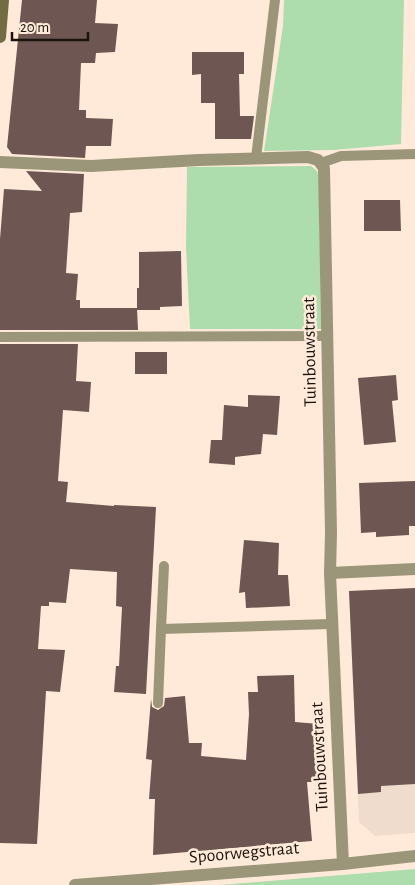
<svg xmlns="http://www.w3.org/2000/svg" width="415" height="885" viewBox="0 0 415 885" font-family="'Alegreya Sans',sans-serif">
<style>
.industrial{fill:#f0dccd}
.green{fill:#adddad}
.building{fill:#6e5652}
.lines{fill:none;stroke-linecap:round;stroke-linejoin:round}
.lane{stroke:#9b967a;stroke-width:10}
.street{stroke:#9b967a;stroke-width:12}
.secondary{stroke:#736c42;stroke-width:12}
.labels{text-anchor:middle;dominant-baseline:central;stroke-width:5;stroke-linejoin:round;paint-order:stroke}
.street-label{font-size:18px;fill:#1b140e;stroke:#ffead9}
</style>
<rect width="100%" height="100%" fill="#ffead9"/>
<path class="industrial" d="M415 588V833L375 836 359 822 349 591Z"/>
<g class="green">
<path d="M284 0H404L401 144 334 150 264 151 283 26Z"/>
<path d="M311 166 317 171 319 178 321 329H190L186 248 187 167Z"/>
<path d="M415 869V885H220Z"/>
</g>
<g class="building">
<path d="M22 0H97L95 23 118 24 115 52 96 53 95 63H81L79 110H86V118L113 119 111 146H86L85 158 12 154 7 147Z"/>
<path d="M192 52H244V74H239L240 116H254L251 139H215V103H201V74L192 75Z"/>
<path d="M26 171 84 174 82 212 70 213 66 273 78 274 76 300H80V308H137L138 330H0V239L4 189 42 191Z"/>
<path d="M364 200H400L401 231H364Z"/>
<path d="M181 251 182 306 160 307V310H137V288H139V252Z"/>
<path d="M0 344H78L76 381 91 382 89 412 63 410 58 481 68 482 66 502 114 506V505L156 507 146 694 114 692 116 666H119L122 607 116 606 117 572 70 569 66 603 49 602V606H41L38 649 65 650 60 692 46 691 37 844 0 843Z"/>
<rect x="135" y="352" width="32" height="22"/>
<path d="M396 375 398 400 392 401 396 442 364 445 358 378Z"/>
<path d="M248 395 280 396 277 435 263 434 261 454 235 457V465L209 463 211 440H222L224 405 248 407Z"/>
<path d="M415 481V526H409V535L376 537V532L361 533 359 483Z"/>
<path d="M244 540 279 543 278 575H288L290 606 246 608 245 592 239 593Z"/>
<path d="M415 588V784L381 786V792L358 794 349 591Z"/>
<path d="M294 675 295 722 319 724V782H307L312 841 153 855 155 799H149L152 760 146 759 151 699 152 707 158 710 164 706 165 698 185 696 189 743H202L201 756 246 760 249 714 248 692H258L257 676Z"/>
</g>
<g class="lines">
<g class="lane">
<path d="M256 158 275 0"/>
<path d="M321 163 341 156 415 154"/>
<path d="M0 337 327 336"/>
<path d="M161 629 164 566"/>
<path d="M158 703 161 629 331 624"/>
</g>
<g class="street">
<path d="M0 162 91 166 199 160 308 157 318 160 324 168 331 533 330 573 343 864"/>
<path d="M330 573 415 569"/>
<path d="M75 885 343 864 415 856"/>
</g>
<path class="secondary" d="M0 37 3 0"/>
</g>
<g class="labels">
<g class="street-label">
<text transform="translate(310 352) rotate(-91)">Tuinbouwstraat</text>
<text transform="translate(320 757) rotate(-93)">Tuinbouwstraat</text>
<text transform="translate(244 853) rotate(-5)">Spoorwegstraat</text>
</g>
</g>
<path d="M12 32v8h76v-8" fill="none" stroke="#1b140e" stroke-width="2.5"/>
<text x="20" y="32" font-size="15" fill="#1b140e" stroke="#ffead9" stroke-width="4" paint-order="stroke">20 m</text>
</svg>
